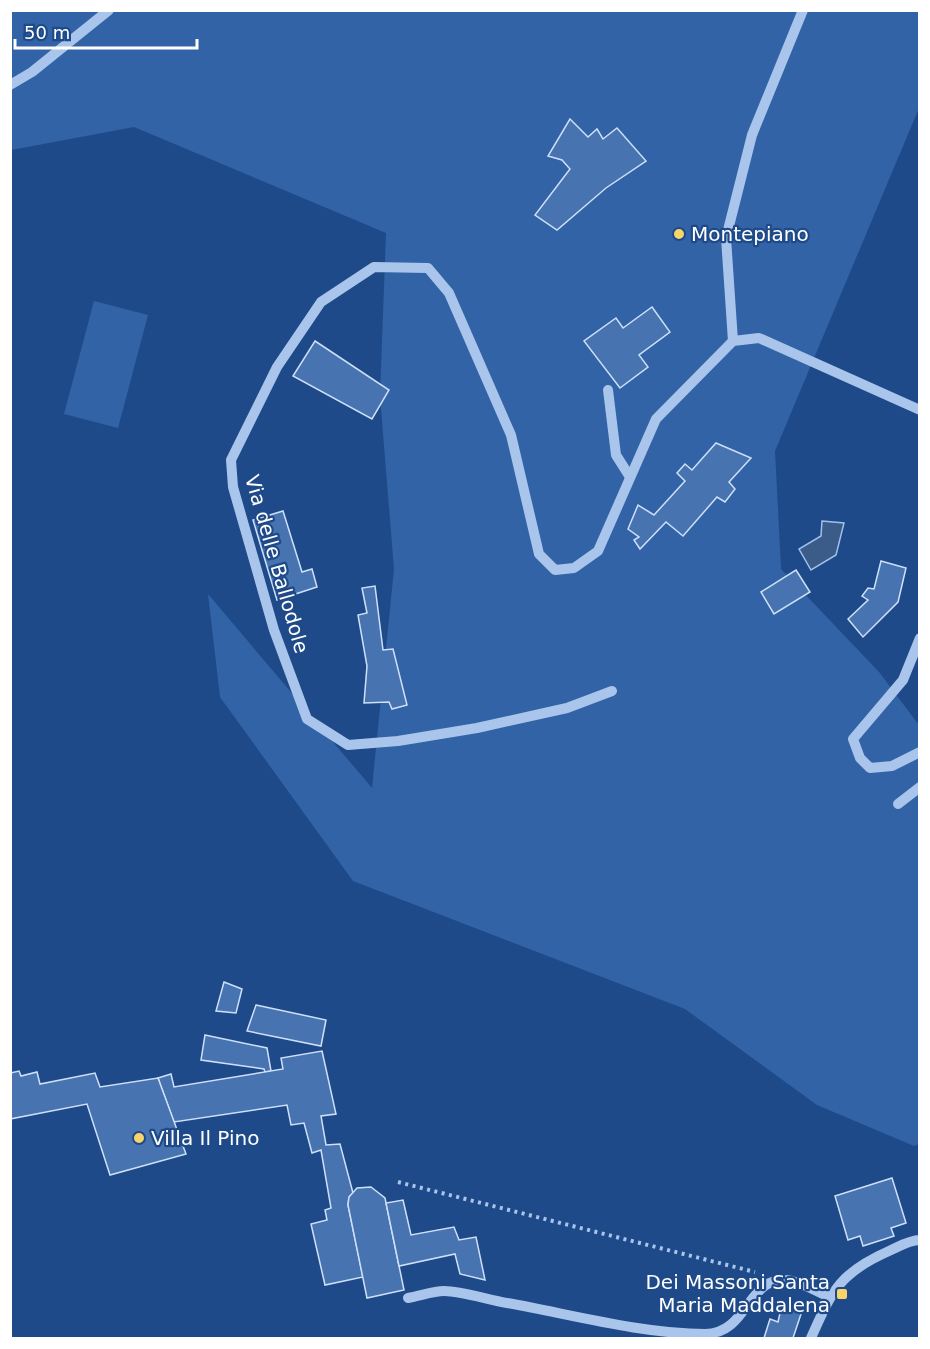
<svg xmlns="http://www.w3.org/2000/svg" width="930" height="1349" viewBox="0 0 930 1349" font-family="'DejaVu Sans',sans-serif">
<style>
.green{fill:#3263a6}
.water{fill:#3b5b88;stroke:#9dc0ec;stroke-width:1.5}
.building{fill:#4773b1;stroke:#cee0f8;stroke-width:1.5}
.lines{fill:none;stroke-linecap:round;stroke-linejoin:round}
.path{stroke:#aac5eb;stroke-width:4;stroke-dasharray:3 4.5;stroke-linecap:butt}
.minor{stroke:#aac5eb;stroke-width:10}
.poi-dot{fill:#f9d469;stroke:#1f4a89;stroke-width:2}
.labels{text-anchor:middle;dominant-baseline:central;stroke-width:4.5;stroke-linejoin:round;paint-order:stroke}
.poi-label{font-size:20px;fill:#fff;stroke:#1f4a89;text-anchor:start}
.street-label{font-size:20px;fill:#fff;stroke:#1f4a89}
</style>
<rect width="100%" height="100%" fill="#1f4a89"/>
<g class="green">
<path d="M11 11H919V108L775 451 781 569 879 672 919 725V1144L914 1146 817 1105 685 1009 353 881 220 697 208 594 372 788 394 569 380 396 386 233 134 127 11 150Z"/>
<path d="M94 301 148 315 118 428 64 414Z"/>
</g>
<path class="water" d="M822 521 844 523 836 555 811 570 799 549 821 536Z"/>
<g class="building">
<path d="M570 119 588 137 597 129 603 139 617 128 646 161 606 188 557 230 535 215 570 169 562 160 548 156Z"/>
<path d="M652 307 670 332 639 355 648 367 620 388 584 341 616 318 623 328Z"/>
<path d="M315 341 389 390 372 419 293 376Z"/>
<path d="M716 443 751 458 729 482 735 489 725 502 717 497 683 536 666 522 640 549 634 540 639 537 628 529 638 505 654 515 685 481 677 473 685 464 692 470Z"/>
<path d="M283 511 302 572 312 569 317 587 277 600 253 520Z"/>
<path d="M881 561 906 568 898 602 863 637 848 619 868 600 862 596 868 588 874 589Z"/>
<path d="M796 570 810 592 774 614 761 592Z"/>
<path d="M375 586 383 650 393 649 407 705 392 709 389 702 364 703 367 666 358 615 367 613 362 588Z"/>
<path d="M224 982 242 989 236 1013 216 1011Z"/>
<path d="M256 1005 326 1020 321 1046 247 1031Z"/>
<path d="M205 1035 267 1048 271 1071 265 1072 264 1069 201 1060Z"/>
<path d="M322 1051 336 1114 321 1116 326 1145 340 1144 353 1193 349 1197 348 1205 363 1277 325 1285 311 1224 327 1220 325 1210 331 1208 321 1150 312 1153 304 1123 291 1125 287 1105 174 1122 158 1078 171 1074 174 1087 283 1069 281 1058Z"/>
<path d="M19 1071 21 1076 37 1072 40 1084 95 1073 100 1087 158 1078 186 1154 110 1175 87 1104 10 1119V1073Z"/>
<path d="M892 1178 906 1223 891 1228 894 1236 863 1246 860 1236 848 1240 835 1196Z"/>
<path d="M371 1187 385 1198 404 1290 367 1298 348 1205 349 1197 357 1188Z"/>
<path d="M403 1200 411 1235 454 1227 459 1240 476 1237 485 1280 460 1274 455 1254 399 1266 386 1203Z"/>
<path d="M782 1304 803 1308 793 1338H764L770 1319 778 1322Z"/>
</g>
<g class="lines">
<path class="path" d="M398 1182 755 1272"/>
<g class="minor">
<path d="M10 85 32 72 109 10"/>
<path d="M733 341 726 238 752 135 803 10"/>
<path d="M608 390 616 455 630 477"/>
<path d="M920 638 903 680 853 739 860 758 870 768 892 766 920 752"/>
<path d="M612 691 567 708 477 728 398 741 348 745 307 719 274 630 233 487 231 460 277 367 321 302 374 267 428 268 449 293 511 435 539 554 555 570 574 568 598 551 656 419 733 341 759 338 920 410"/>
<path d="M898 804 920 787"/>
<path d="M408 1298C420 1296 433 1291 444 1291 461 1291 489 1300 507 1303 569 1314 643 1334 705 1334 750 1334 747 1271 792 1281 804 1284 818 1292 829 1297"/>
<path d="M811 1338C832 1291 839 1273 889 1251 898 1247 909 1240 920 1240"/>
</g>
</g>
<g class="poi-dot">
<circle cx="679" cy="234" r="6"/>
<circle cx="139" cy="1138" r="6"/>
<rect x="836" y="1288" width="12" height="12" rx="3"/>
</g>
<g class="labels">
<g class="poi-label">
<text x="691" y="234">Montepiano</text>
<text x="151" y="1138">Villa Il Pino</text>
<text x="830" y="1282" text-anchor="end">Dei Massoni Santa<tspan x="830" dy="23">Maria Maddalena</tspan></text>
</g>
<g class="street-label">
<text transform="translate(277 564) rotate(74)">Via delle Ballodole</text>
</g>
</g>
<rect width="930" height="1349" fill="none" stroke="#ffffff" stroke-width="24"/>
<path d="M15 39v9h182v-9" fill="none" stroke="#ffffff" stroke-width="3"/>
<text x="24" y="39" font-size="18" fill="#ffffff" stroke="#1f4a89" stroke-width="4.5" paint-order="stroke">50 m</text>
</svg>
